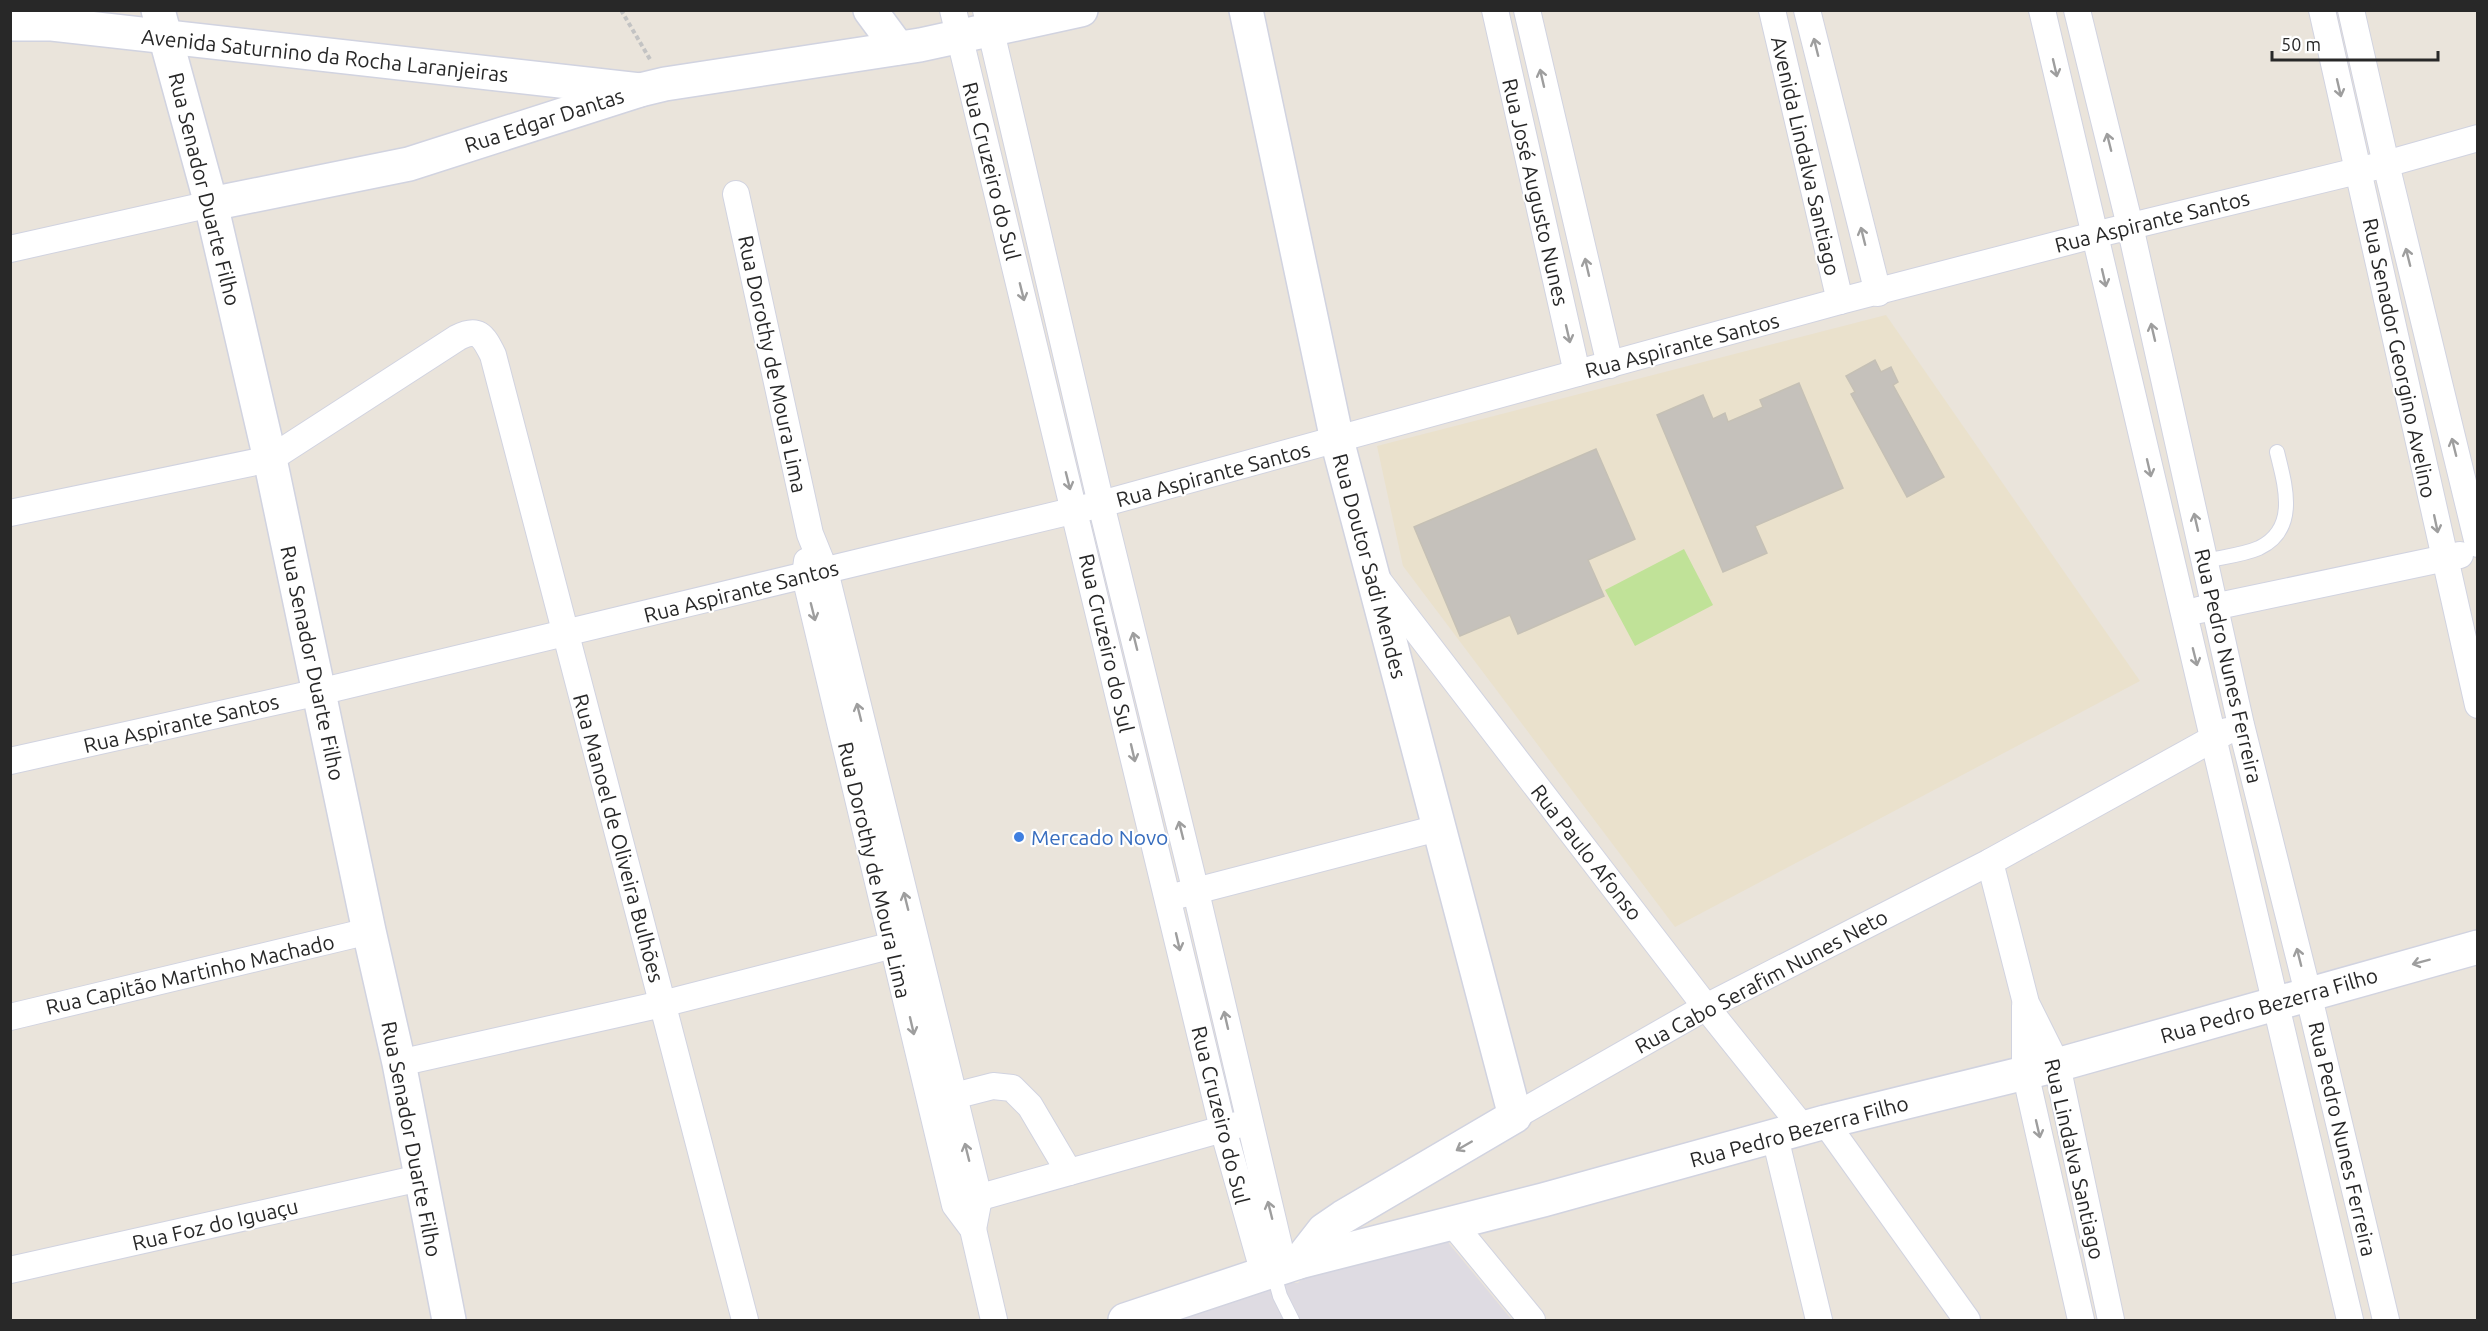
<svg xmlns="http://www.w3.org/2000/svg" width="2488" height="1331" viewBox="0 0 2488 1331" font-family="Ubuntu,sans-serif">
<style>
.industrial{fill:#dedbe2}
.education{fill:#eae1cc}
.pitch{fill:#c0e298}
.building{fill:#c5c1bb;stroke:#c5c0b5;stroke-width:1.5}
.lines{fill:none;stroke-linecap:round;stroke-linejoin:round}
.service-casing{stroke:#d1d3e0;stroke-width:16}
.minor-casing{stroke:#d1d3e0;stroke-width:28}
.tertiary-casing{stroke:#d1d3e0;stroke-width:36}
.secondary-casing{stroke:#d1d3e0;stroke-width:36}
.path{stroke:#c3c3c3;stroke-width:4;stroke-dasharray:4.5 3;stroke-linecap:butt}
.service{stroke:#fff;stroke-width:14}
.minor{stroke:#fff;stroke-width:26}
.tertiary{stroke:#fff;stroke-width:33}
.secondary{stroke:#fff;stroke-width:33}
.oneway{stroke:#9e9e9e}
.shop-dot{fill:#3f7fe0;stroke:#fff;stroke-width:2}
.labels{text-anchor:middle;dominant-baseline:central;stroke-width:4.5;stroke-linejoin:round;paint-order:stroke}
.street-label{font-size:21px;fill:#282828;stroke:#fff}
.shop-label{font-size:21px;fill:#366cbe;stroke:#fff;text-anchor:start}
</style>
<rect width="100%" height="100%" fill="#eae4db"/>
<path class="industrial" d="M1446 1240 1512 1320H1181L1280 1282 1298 1283 1309 1271Z"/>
<path class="education" d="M1886 315 2140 681 1675 927 1403 566 1377 446Z"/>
<path class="pitch" d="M1684 549 1713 605 1635 646 1605 590Z"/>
<g class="building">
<path d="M1875 360 1881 372 1891 367 1898 382 1893 385 1944 477 1907 497 1851 394 1855 392 1846 376Z"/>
<path d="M1799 383 1843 488 1755 526 1767 553 1723 572 1657 415 1703 395 1713 419 1725 413 1728 422 1763 407 1760 400Z"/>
<path d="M1596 449 1635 539 1588 560 1604 596 1518 634 1510 615 1460 636 1414 527Z"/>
</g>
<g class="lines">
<defs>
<g id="service">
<path d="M2205 561C2222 557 2243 555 2259 548 2299 529 2285 485 2277 452"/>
<path d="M1273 1271 1280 1296 1292 1320"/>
</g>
<g id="minor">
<path d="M953 10 1223 1129 1264 1274"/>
<path d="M986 10 1101 504 1196 892 1284 1267"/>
<path d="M1495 10 1577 373"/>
<path d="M1527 10 1610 365"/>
<path d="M1772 10 1840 301"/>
<path d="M1807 10 1878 293"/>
<path d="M2042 10 2350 1320"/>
<path d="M2077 10 2130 226 2241 725 2308 993 2386 1320"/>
<path d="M2322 10 2478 705"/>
<path d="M2351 10 2386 164 2478 544"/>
<path d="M736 194 810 534 825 571 979 1198 973 1229"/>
<path d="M10 249 211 204"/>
<path d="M10 513 270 459 457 338C478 327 483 335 493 355L745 1320"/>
<path d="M807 561 805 576 955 1205 973 1229 994 1320"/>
<path d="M1377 579 1706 1007 1803 1128"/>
<path d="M2199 610 2460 555"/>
<path d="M10 761 319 692 1101 504 1840 301 2094 235 2386 164 2478 138"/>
<path d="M1990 862 2026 1003 2057 1065 2111 1320"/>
<path d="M1180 895 1438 828"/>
<path d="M2025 1006V1072L2081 1320"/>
<path d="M10 1017 369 931"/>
<path d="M399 1063 662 1004 909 941"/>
<path d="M954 1096 993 1086 1012 1088 1030 1106 1069 1172"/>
<path d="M1515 1116 1706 1007 1990 862 2227 731"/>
<path d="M1825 1122 1967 1320"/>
<path d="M1775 1137 1819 1320"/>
<path d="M963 1202 1237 1125"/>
<path d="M1453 1224 1532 1320"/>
<path d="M10 1270 420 1178"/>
</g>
<g id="tertiary">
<path d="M870 10 898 48"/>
<path d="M1246 10 1337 440 1515 1116 1343 1217 1324 1230 1299 1262"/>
<path d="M10 24H52L640 90"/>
</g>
<g id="secondary">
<path d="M158 10 211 204 270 459 369 931 399 1063 449 1320"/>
<path d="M211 204 409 164 640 90 665 84 920 45 1081 10"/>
<path d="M1125 1320 1299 1262 1543 1200 1825 1122 2057 1065 2478 947"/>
</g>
</defs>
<use href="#service" class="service-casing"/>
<use href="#minor" class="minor-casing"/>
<use href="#tertiary" class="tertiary-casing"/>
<use href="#secondary" class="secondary-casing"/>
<path class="path" d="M621 10 651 61"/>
<use href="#service" class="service"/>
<use href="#minor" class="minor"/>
<use href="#tertiary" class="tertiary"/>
<use href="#secondary" class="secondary"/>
</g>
<defs><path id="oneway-shaft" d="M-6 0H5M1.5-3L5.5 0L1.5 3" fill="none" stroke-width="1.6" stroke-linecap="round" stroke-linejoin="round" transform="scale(1.5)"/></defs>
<g class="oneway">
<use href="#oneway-shaft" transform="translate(1816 47) rotate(-104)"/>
<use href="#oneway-shaft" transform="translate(2055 68) rotate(77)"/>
<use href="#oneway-shaft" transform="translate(1542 78) rotate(-103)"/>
<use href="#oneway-shaft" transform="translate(2339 88) rotate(77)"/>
<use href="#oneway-shaft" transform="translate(2109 142) rotate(-104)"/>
<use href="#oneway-shaft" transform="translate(1863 236) rotate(-104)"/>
<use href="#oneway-shaft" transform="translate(2408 257) rotate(-104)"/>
<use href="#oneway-shaft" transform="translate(1587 267) rotate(-103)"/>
<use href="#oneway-shaft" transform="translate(2104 278) rotate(77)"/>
<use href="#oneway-shaft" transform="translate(1022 292) rotate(76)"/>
<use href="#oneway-shaft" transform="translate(2153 332) rotate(-103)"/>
<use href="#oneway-shaft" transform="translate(1568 334) rotate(77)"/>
<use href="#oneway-shaft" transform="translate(2454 447) rotate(-104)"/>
<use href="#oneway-shaft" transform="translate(2149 468) rotate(77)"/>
<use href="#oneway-shaft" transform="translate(1068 481) rotate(76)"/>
<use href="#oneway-shaft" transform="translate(2196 522) rotate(-103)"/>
<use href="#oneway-shaft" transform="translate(2436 524) rotate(78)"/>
<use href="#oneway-shaft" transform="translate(813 612) rotate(76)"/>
<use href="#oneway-shaft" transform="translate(1135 641) rotate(-104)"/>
<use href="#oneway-shaft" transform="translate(2195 657) rotate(76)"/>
<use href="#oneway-shaft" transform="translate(859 712) rotate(-104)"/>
<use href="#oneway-shaft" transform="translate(1133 753) rotate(77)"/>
<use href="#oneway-shaft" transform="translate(1181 830) rotate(-104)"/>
<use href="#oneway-shaft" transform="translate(906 901) rotate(-104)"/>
<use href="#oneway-shaft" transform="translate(1178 942) rotate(77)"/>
<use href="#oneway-shaft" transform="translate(2299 957) rotate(-104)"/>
<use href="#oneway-shaft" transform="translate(2421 962) rotate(165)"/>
<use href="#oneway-shaft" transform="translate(1226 1020) rotate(-103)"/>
<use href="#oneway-shaft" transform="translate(912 1026) rotate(77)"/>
<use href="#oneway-shaft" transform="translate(2038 1129) rotate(77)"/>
<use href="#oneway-shaft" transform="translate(1464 1146) rotate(150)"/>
<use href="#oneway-shaft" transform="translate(967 1152) rotate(-104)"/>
<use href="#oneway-shaft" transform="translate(1270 1210) rotate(-104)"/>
</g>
<circle class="shop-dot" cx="1019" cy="837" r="6"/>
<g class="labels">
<g class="street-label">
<text transform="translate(325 55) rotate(6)">Avenida Saturnino da Rocha Laranjeiras</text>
<text transform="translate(544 120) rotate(-18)">Rua Edgar Dantas</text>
<text transform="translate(1806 156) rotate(77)">Avenida Lindalva Santiago</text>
<text transform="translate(992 171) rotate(76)">Rua Cruzeiro do Sul</text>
<text transform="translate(205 189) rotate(76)">Rua Senador Duarte Filho</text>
<text transform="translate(1536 192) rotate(77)">Rua José Augusto Nunes</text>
<text transform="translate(2152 221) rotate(-14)">Rua Aspirante Santos</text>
<text transform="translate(1682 345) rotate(-15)">Rua Aspirante Santos</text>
<text transform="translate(2400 358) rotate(78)">Rua Senador Georgino Avelino</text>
<text transform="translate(773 364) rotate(78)">Rua Dorothy de Moura Lima</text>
<text transform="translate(1213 474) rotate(-15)">Rua Aspirante Santos</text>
<text transform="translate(1370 566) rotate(75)">Rua Doutor Sadi Mendes</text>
<text transform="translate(741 591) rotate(-14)">Rua Aspirante Santos</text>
<text transform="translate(1107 643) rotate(77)">Rua Cruzeiro do Sul</text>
<text transform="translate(313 663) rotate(78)">Rua Senador Duarte Filho</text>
<text transform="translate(2229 666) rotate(77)">Rua Pedro Nunes Ferreira</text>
<text transform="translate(181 723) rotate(-13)">Rua Aspirante Santos</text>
<text transform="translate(619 838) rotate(75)">Rua Manoel de Oliveira Bulhões</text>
<text transform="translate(1587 852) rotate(52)">Rua Paulo Afonso</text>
<text transform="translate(875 870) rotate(77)">Rua Dorothy de Moura Lima</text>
<text transform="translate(190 974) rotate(-13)">Rua Capitão Martinho Machado</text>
<text transform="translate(1761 981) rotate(-28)">Rua Cabo Serafim Nunes Neto</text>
<text transform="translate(2269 1005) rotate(-16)">Rua Pedro Bezerra Filho</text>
<text transform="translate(1221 1115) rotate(76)">Rua Cruzeiro do Sul</text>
<text transform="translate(1799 1131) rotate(-15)">Rua Pedro Bezerra Filho</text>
<text transform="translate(412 1139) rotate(79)">Rua Senador Duarte Filho</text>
<text transform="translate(2343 1139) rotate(77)">Rua Pedro Nunes Ferreira</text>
<text transform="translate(2075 1159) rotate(77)">Rua Lindalva Santiago</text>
<text transform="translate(215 1224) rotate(-13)">Rua Foz do Iguaçu</text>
</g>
<g class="shop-label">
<text x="1031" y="837">Mercado Novo</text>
</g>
</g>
<rect width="2488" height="1331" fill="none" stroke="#282828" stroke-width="24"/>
<path d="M2272 51v9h166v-9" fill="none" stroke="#282828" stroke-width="3"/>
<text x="2281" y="51" font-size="18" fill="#282828" stroke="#ffffff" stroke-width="4.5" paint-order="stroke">50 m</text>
</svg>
